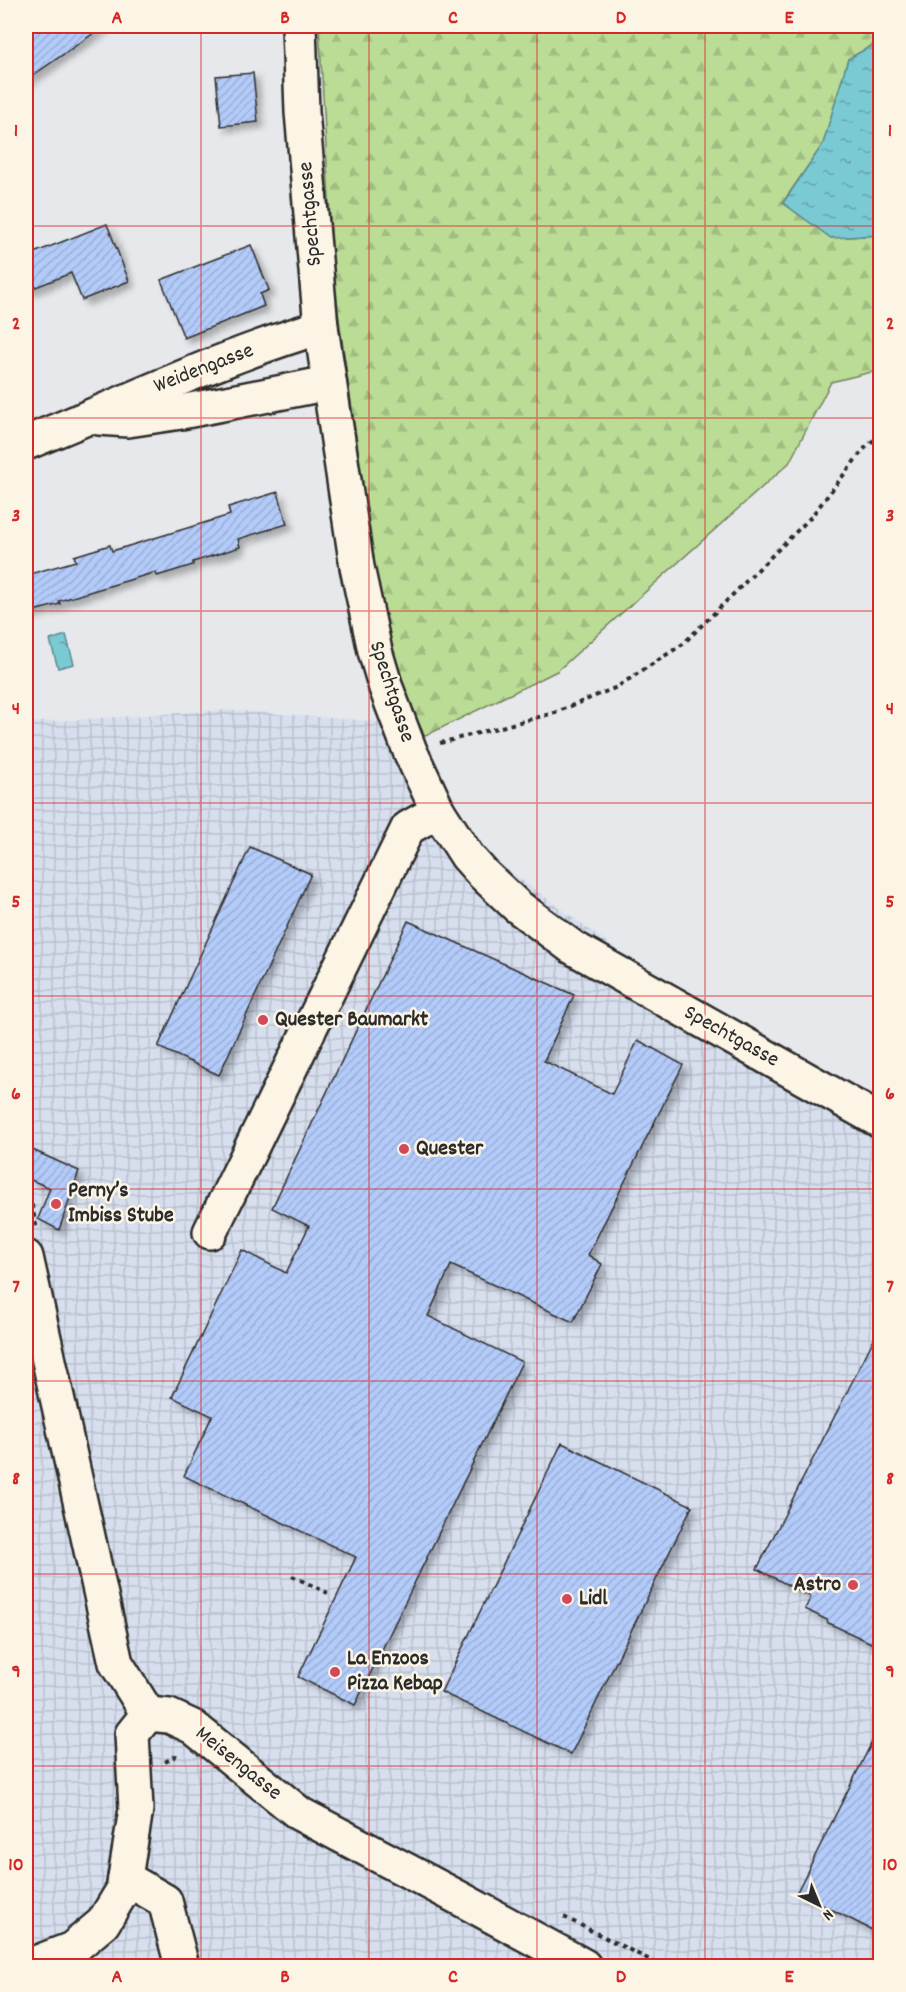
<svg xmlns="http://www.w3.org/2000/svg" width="906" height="1992" viewBox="0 0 906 1992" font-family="Dekko,sans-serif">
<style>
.industrial{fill:url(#industrial-grid)}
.forest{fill:url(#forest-firs);stroke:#738460;stroke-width:1.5}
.water{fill:url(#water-ripples);stroke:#5a8a90;stroke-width:1.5}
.building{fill:url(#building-hatch);stroke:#2b2b2b;stroke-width:1.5;filter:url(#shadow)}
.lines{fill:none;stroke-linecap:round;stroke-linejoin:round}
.minor-casing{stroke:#2b2b2b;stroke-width:38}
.path{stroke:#2b2b2b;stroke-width:4;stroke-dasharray:4.5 4.5;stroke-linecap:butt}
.minor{stroke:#fcf5e5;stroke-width:33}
.grid{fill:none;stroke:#d62828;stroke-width:1.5;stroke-opacity:0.55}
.poi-dot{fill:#d1495b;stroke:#fcf5e5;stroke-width:2}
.labels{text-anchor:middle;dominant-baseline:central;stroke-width:5;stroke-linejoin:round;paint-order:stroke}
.street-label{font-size:22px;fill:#2b2b2b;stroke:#fcf5e5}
.poi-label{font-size:22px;font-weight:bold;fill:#2b2b2b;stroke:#fcf5e5;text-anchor:start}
.neatline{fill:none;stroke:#d62828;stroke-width:2}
.grid-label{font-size:20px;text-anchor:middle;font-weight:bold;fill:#d62828}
</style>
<defs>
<pattern id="industrial-grid" width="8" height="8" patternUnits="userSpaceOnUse" patternTransform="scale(1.5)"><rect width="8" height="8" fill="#d7dfef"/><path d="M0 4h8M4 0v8" fill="none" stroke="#b9c0cd"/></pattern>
<pattern id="forest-firs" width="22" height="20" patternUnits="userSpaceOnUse" patternTransform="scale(1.5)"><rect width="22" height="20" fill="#bbdc95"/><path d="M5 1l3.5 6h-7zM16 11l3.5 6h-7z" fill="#a1bd81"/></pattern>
<pattern id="water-ripples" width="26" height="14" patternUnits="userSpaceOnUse" patternTransform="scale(1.5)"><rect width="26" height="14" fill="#7acad4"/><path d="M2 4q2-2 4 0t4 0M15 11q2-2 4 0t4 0" fill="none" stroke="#64a4ac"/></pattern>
<pattern id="building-hatch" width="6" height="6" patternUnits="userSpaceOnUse" patternTransform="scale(1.5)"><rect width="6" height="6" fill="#b3cbf9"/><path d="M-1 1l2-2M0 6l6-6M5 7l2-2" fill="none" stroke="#9aaed6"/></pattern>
<filter id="shadow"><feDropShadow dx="5.5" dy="5.5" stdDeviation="3" flood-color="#0004"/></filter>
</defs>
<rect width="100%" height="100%" fill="#e6e8eb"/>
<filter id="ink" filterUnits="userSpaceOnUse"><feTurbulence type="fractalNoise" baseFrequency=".0167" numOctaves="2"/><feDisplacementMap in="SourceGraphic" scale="12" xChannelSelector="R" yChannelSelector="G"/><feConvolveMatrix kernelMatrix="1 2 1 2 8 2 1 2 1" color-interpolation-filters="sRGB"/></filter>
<g filter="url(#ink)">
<path class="industrial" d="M225 710 411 724 449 801 487 855 656 978 880 1102V1966H26V723Z"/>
<path class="forest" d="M319 26H880V41L848 59 823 144 783 202 831 238 880 235V370L831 382 789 463 557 671 425 736 399 685 376 574 334 285Z"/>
<g class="water">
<path d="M880 41V235L831 238 783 203 823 144 848 59Z"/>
<path d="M66 635 74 664 58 668 50 640Z"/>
</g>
<g class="building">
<path d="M26 26H104L26 80Z"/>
<path d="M253 73 258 122 221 126 216 76Z"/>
<path d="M107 224 129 281 82 300 71 273 26 291V256Z"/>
<path d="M251 245 269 290 260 294 264 306 184 338 161 280Z"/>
<path d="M278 492 287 524 238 539 240 547 193 562V565L157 576 156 572 59 601 60 604 26 613V575L76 561 74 556 110 545 112 551 230 515 228 507Z"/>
<path d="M250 847 311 874 219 1075 158 1047Z"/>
<path d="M408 921 574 995 544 1061 612 1094 638 1040 683 1065 588 1255 602 1264 573 1322 451 1265 428 1316 522 1362 355 1705 298 1677 356 1557 184 1476 212 1416 172 1397 242 1250 286 1273 309 1226 272 1208Z"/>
<path d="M26 1147 79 1171 59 1230 38 1219 50 1188 31 1180Z"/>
<path d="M880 1327V1647L828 1623 827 1620 805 1609 811 1597 757 1569Z"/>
<path d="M562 1443 692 1506 571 1754 441 1692Z"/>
<path d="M880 1726V1934L797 1892Z"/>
</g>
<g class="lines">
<defs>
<g id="minor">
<path d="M299 26 302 112 321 327 357 567 375 651 386 688 410 751 438 811 467 856 483 874 517 906 572 947 880 1121"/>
<path d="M99 418 128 420 181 412 329 383"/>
<path d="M26 443C124 404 220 357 321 327"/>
<path d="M210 1232 408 828 438 811"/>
<path d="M26 1257 116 1663 148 1714"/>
<path d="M148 1714 169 1716 193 1727 300 1814 459 1898 584 1966"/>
<path d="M125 1878 165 1901 182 1966"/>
<path d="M28 1966 72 1949 103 1923 123 1890 136 1809 132 1734 148 1714"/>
</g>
</defs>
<use href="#minor" class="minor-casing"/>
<g class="path">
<path d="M440 743 554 713 617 687 683 644 811 517 863 450 880 434"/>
<path d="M26 1178 37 1230"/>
<path d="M292 1576 328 1593"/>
<path d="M165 1762 176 1756 179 1758"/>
<path d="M564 1917 662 1966"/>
</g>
<use href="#minor" class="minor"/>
</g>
</g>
<path class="grid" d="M201 26V1966M369 26V1966M537 26V1966M705 26V1966M26 226H880M26 418H880M26 611H880M26 803H880M26 996H880M26 1189H880M26 1381H880M26 1574H880M26 1766H880"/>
<g class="poi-dot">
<circle cx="263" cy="1020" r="6"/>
<circle cx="404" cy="1149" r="6"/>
<circle cx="56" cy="1204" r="6"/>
<circle cx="853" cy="1585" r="6"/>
<circle cx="567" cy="1599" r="6"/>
<circle cx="335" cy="1672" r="6"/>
</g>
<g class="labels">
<g class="street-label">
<text transform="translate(311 214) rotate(-95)">Spechtgasse</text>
<text transform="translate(204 369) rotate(-21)">Weidengasse</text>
<text transform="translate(391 692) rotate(72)">Spechtgasse</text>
<text transform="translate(731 1037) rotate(29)">Spechtgasse</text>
<text transform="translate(238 1764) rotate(39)">Meisengasse</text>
</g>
<g class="poi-label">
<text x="275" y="1020">Quester Baumarkt</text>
<text x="416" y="1149">Quester</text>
<text x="68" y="1191">Perny’s<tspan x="68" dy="25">Imbiss Stube</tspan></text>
<text x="841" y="1585" text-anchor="end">Astro</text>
<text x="579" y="1599">Lidl</text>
<text x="347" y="1659">La Enzoos<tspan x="347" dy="25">Pizza Kebap</tspan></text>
</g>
</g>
<rect width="906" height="1992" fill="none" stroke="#fcf5e5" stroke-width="66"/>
<g transform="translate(819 1905) rotate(137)" stroke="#fcf5e5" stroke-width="4.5" paint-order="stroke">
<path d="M0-4.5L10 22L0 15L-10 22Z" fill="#2b2b2b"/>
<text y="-9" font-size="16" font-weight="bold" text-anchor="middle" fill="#2b2b2b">N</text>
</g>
<rect x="33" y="33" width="840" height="1926" class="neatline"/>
<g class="grid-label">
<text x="117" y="23">A</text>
<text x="285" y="23">B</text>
<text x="453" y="23">C</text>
<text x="621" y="23">D</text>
<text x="789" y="23">E</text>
<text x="16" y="136">1</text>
<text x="890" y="136">1</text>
<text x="16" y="329">2</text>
<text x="890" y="329">2</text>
<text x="16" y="521">3</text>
<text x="890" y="521">3</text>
<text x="16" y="714">4</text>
<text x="890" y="714">4</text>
<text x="16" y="907">5</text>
<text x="890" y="907">5</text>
<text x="16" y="1099">6</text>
<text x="890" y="1099">6</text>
<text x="16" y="1292">7</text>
<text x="890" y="1292">7</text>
<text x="16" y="1484">8</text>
<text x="890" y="1484">8</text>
<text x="16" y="1677">9</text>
<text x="890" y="1677">9</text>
<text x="16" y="1870">10</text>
<text x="890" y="1870">10</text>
<text x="117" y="1982">A</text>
<text x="285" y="1982">B</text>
<text x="453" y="1982">C</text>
<text x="621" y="1982">D</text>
<text x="789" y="1982">E</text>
</g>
</svg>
